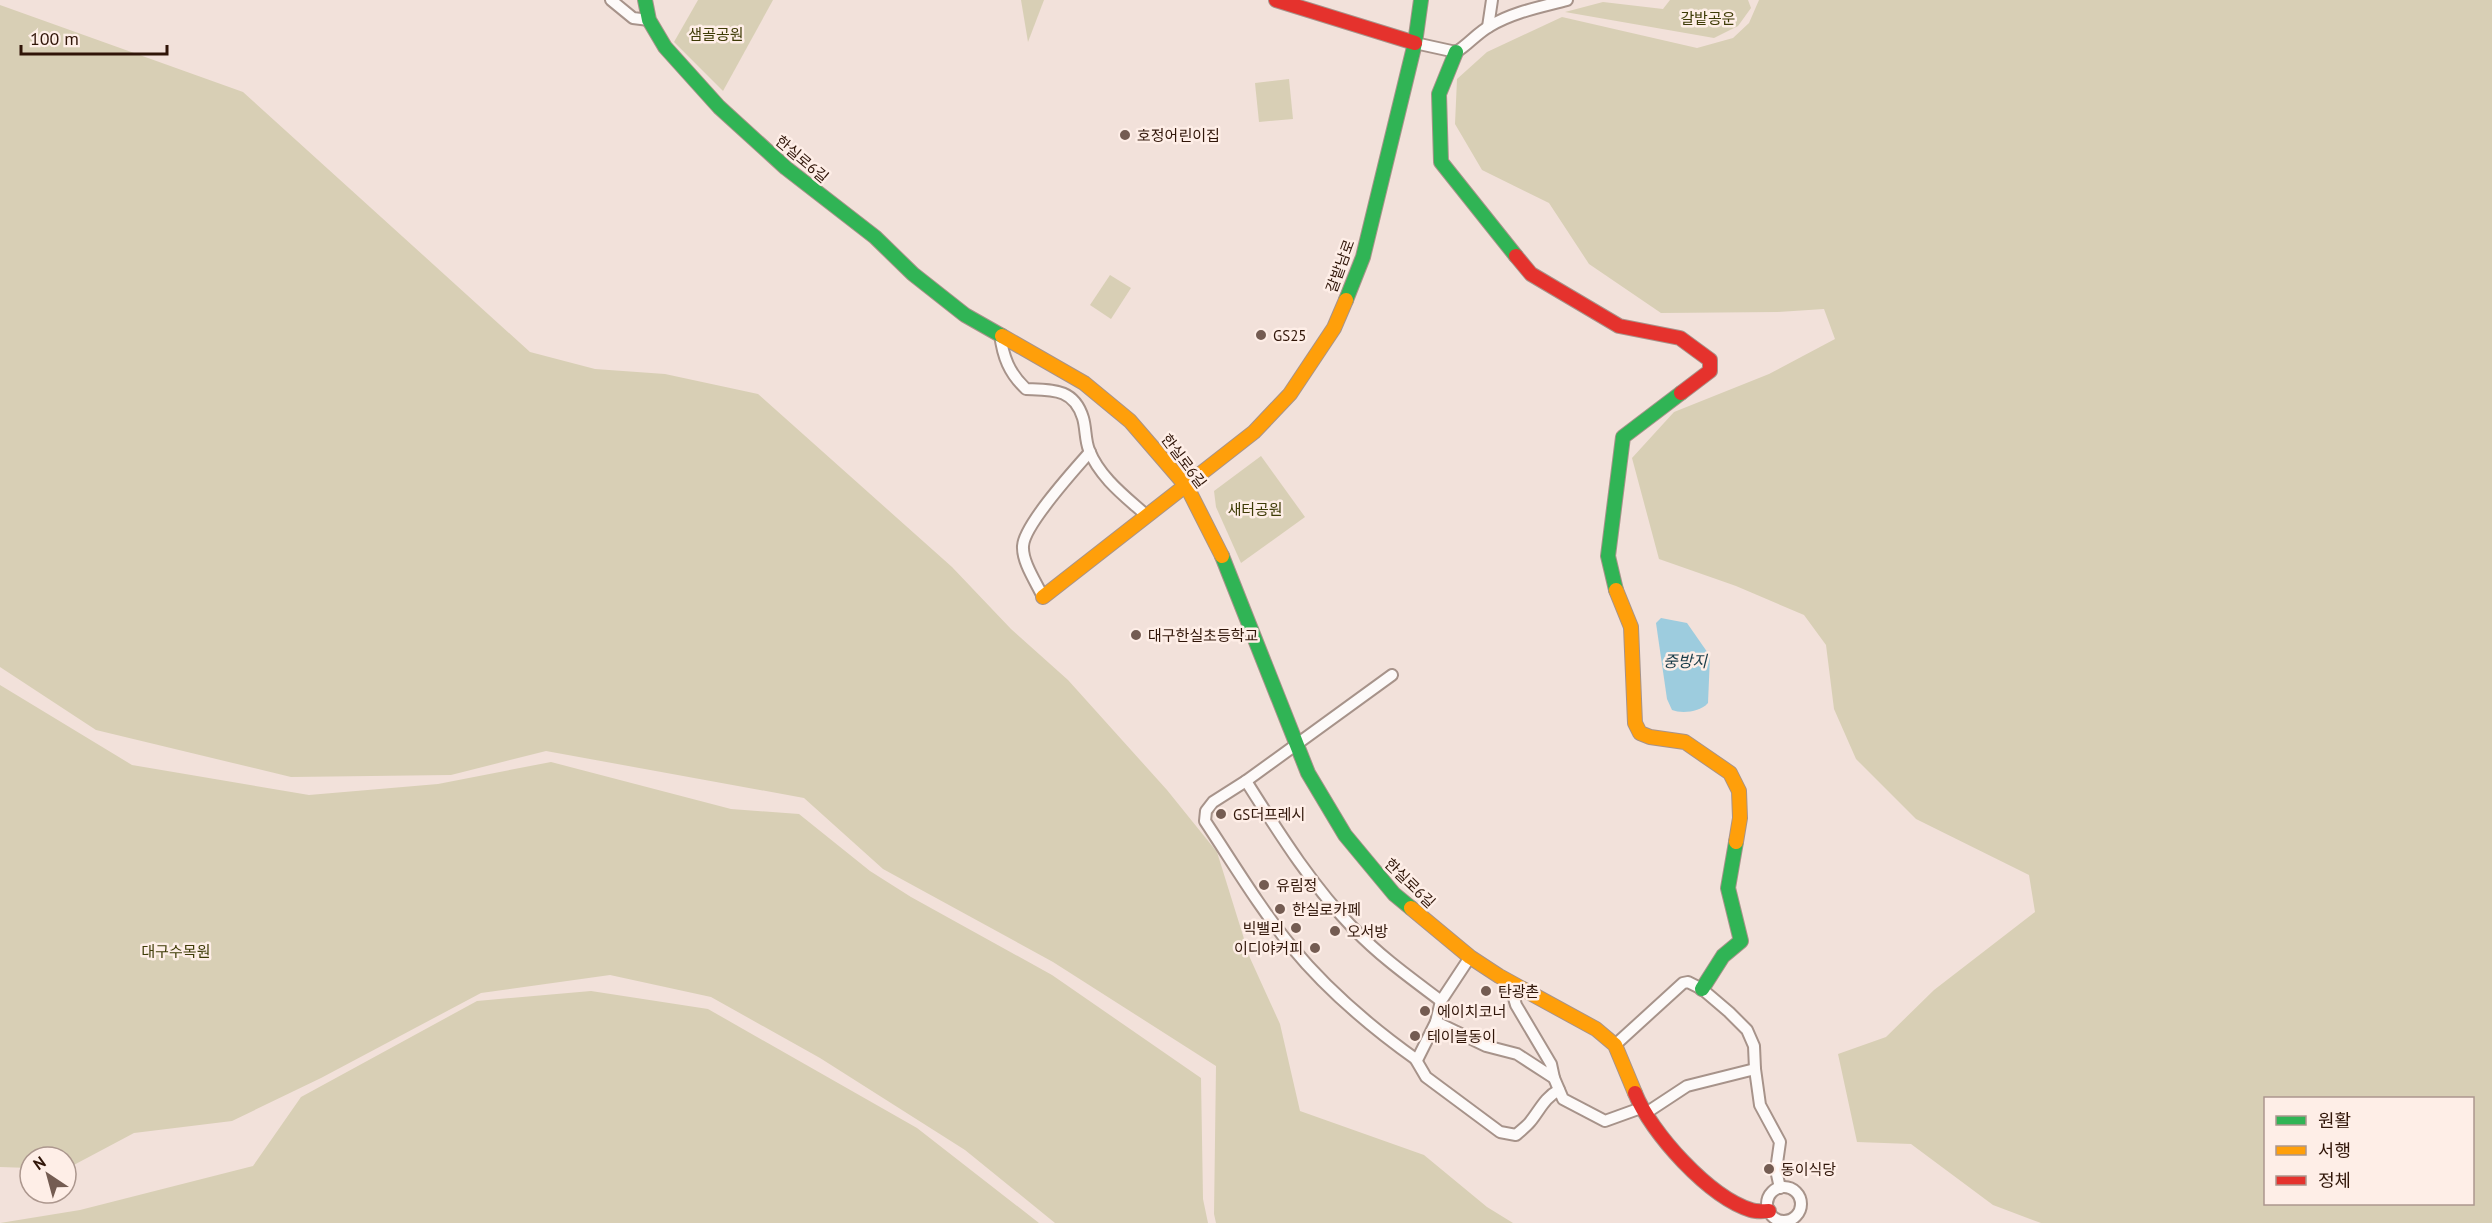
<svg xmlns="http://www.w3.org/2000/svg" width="2492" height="1223" viewBox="0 0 2492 1223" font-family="'PT Sans','Noto Sans KR',sans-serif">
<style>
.green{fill:#d8cfb5;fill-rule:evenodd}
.water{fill:#9dccde}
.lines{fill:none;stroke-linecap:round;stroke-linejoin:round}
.street-casing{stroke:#a7938a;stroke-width:14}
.fast-casing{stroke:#a7938a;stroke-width:16}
.slow-casing{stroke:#a7938a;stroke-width:16}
.jam-casing{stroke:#a7938a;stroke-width:16}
.street{stroke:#fdfaf9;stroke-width:10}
.fast{stroke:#30b455;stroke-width:14}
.slow{stroke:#ff9f0a;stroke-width:14}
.jam{stroke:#e5322d;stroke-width:14}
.poi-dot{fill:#745c52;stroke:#feeee7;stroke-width:2}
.labels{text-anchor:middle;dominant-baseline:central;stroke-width:5;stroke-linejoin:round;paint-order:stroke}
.park-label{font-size:15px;fill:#3e3b06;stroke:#feeee7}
.poi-label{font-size:15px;fill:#301508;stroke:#feeee7;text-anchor:start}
.street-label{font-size:15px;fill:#301508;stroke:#feeee7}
.water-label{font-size:16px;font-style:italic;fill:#183b48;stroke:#feeee7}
</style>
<rect width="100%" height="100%" fill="#f2e1da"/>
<g class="green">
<path d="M698 0H773L723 91 674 42Z"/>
<path d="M1021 0H1044L1028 42Z"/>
<path d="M1670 0H1748L1751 8 1738 26 1714 38 1565 12 1603 2 1663 9Z"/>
<path d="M1759 0H2492V1223H2041L1993 1205 1911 1144 1857 1142 1838 1054 1886 1037 1934 990 2035 912 2029 875 1916 819 1856 759 1834 709 1826 645 1804 615 1736 586 1659 559 1632 458 1674 412 1769 374 1835 339 1824 309 1778 312 1661 313 1589 264 1549 203 1482 170 1455 124 1457 79 1487 52 1562 17 1697 48 1733 38 1749 23ZM2266 1098H2472V1204H2266Z"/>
<path d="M0 5 243 92 530 352 595 369 665 374 758 394 952 567 1011 629 1068 680 1167 790 1217 852 1250 958 1280 1024 1300 1111 1424 1155 1487 1207 1513 1223H1216L1214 1214 1216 1066 1053 962 883 869 804 798 546 751 451 775 291 777 96 730 0 667Z"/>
<path d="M1289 79 1293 119 1259 122 1255 83Z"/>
<path d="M1110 275 1131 288 1111 319 1090 305Z"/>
<path d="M1261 456 1305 517 1241 563 1216 507 1214 491Z"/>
<path d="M0 685 132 765 309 795 438 784 551 762 731 809 799 814 870 871 911 897 1052 975 1201 1078 1203 1199 1208 1223H1055L965 1150 820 1058 711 997 610 975 481 993 321 1078 232 1121 134 1133 70 1167H66V1157H30V1168L0 1167Z"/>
<path d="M591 991 708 1009 917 1128 1039 1223H0L80 1210 253 1166 301 1097 477 1001Z"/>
</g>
<path class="water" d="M1661 618 1687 623 1710 656 1708 703C1700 712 1682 714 1672 710L1667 699 1656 623Z"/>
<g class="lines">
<defs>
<g id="street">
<path d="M611 0 633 18 649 20"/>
<path d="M1488 27 1492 0"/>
<path d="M1415 43 1456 52C1468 45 1477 33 1490 26 1513 12 1541 7 1567 0"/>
<path d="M1000 334C1003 357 1009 373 1026 389 1052 390 1074 388 1083 418 1086 428 1085 440 1089 450 1100 478 1126 497 1147 516"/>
<path d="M1043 597C1036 582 1022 562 1023 546 1024 525 1075 469 1090 452"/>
<path d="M1392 675 1246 781 1213 802 1206 811 1205 821C1233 863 1259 907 1291 946 1327 990 1372 1028 1417 1060L1436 1022 1441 1001 1470 957"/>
<path d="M1246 781C1279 833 1312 886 1355 930 1381 957 1412 979 1441 1001"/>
<path d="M1516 985 1514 998 1516 1005 1551 1064 1554 1078"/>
<path d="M1436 1022 1486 1046 1517 1054 1554 1078 1563 1099 1605 1121 1641 1108"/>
<path d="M1615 1045 1683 983 1688 982 1702 989 1729 1012 1747 1030 1754 1046 1755 1069 1760 1105 1780 1142 1776 1170 1780 1188"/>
<path d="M1416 1060 1426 1077 1500 1132 1516 1135C1520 1131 1526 1127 1530 1122 1540 1110 1544 1098 1559 1090"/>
<path d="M1646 1113 1687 1086 1755 1069"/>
<circle cx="1784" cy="1204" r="17"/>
</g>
<g id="fast">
<path d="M645 0 649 20 665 47 719 107 786 168 875 237 913 274 965 315 1002 336"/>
<path d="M1456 52 1439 94 1441 162 1516 256"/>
<path d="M1346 300 1363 257 1415 43 1421 0"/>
<path d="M1222 556 1308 773 1345 835 1394 894 1411 908"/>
<path d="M1616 590 1608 556 1623 437 1681 393"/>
<path d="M1702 989 1723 956 1741 941 1728 888 1736 842"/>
</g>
<g id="slow">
<path d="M1002 336 1084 383 1130 421 1187 487 1222 556"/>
<path d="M1616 590 1631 627 1635 723 1640 733 1650 737 1685 742 1730 773 1739 791 1740 818 1736 842"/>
<path d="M1043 597 1254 432 1290 394 1334 328 1346 300"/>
<path d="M1411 908 1470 957 1499 976 1596 1029 1615 1045 1635 1093"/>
</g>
<g id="jam">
<path d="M1276 0 1415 43"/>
<path d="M1516 256 1531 274 1619 326 1680 338 1710 360V371L1681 393"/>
<path d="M1635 1093C1651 1133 1709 1197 1751 1210 1756 1212 1763 1211 1769 1211"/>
</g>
</defs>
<use href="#street" class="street-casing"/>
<use href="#fast" class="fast-casing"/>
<use href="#slow" class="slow-casing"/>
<use href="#jam" class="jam-casing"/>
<use href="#street" class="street"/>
<use href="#fast" class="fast"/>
<use href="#slow" class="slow"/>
<use href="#jam" class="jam"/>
</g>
<g class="poi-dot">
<circle cx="1125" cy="135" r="6"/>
<circle cx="1261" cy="335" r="6"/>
<circle cx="1136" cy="635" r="6"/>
<circle cx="1221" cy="814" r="6"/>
<circle cx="1264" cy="885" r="6"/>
<circle cx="1280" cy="909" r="6"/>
<circle cx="1296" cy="928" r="6"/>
<circle cx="1335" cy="931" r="6"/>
<circle cx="1315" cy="948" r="6"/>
<circle cx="1486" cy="991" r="6"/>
<circle cx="1425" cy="1011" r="6"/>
<circle cx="1415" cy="1036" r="6"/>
<circle cx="1769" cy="1169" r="6"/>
</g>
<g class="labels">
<g class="park-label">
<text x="1708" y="18">갈밭공운</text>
<text x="716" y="34">샘골공원</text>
<text x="1255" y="509">새터공원</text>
<text x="176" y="951">대구수목원</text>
</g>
<g class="poi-label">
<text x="1137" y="135">호정어린이집</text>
<text x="1273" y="335">GS25</text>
<text x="1148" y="635">대구한실초등학교</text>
<text x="1233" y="814">GS더프레시</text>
<text x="1276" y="885">유림정</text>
<text x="1292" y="909">한실로카페</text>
<text x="1284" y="928" text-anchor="end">빅밸리</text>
<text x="1347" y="931">오서방</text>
<text x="1303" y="948" text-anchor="end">이디야커피</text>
<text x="1498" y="991">탄광촌</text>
<text x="1437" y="1011">에이치코너</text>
<text x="1427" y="1036">테이블동이</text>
<text x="1781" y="1169">동이식당</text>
</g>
<g class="street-label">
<text transform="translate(802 159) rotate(40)">한실로6길</text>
<text transform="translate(1340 266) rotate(-70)">갈밭남로</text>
<text transform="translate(1184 461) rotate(53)">한실로6길</text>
<text transform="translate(1410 883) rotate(44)">한실로6길</text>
</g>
<g class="water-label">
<text x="1685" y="661">중방지</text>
</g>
</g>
<rect x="2264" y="1097" width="210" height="108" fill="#feeee7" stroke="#ac978e" stroke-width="1.5"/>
<rect x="2276" y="1116" width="30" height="9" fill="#30b455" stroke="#ac978e" stroke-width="1.5"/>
<text x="2318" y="1127" font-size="18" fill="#301508">원활</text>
<rect x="2276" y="1146" width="30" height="9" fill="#ff9f0a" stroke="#ac978e" stroke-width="1.5"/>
<text x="2318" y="1157" font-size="18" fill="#301508">서행</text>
<rect x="2276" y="1176" width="30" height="9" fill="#e5322d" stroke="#ac978e" stroke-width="1.5"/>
<text x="2318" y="1187" font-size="18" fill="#301508">정체</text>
<g transform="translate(48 1175) rotate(324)"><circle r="28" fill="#feeee7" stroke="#ac978e" stroke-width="1.5"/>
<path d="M0-4.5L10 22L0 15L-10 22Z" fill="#745c52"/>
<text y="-9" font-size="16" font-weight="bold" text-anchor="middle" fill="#301508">N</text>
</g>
<path d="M21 45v9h146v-9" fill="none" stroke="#301508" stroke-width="3"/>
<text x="30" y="45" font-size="18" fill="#301508" stroke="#feeee7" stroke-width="4.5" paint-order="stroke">100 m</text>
</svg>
